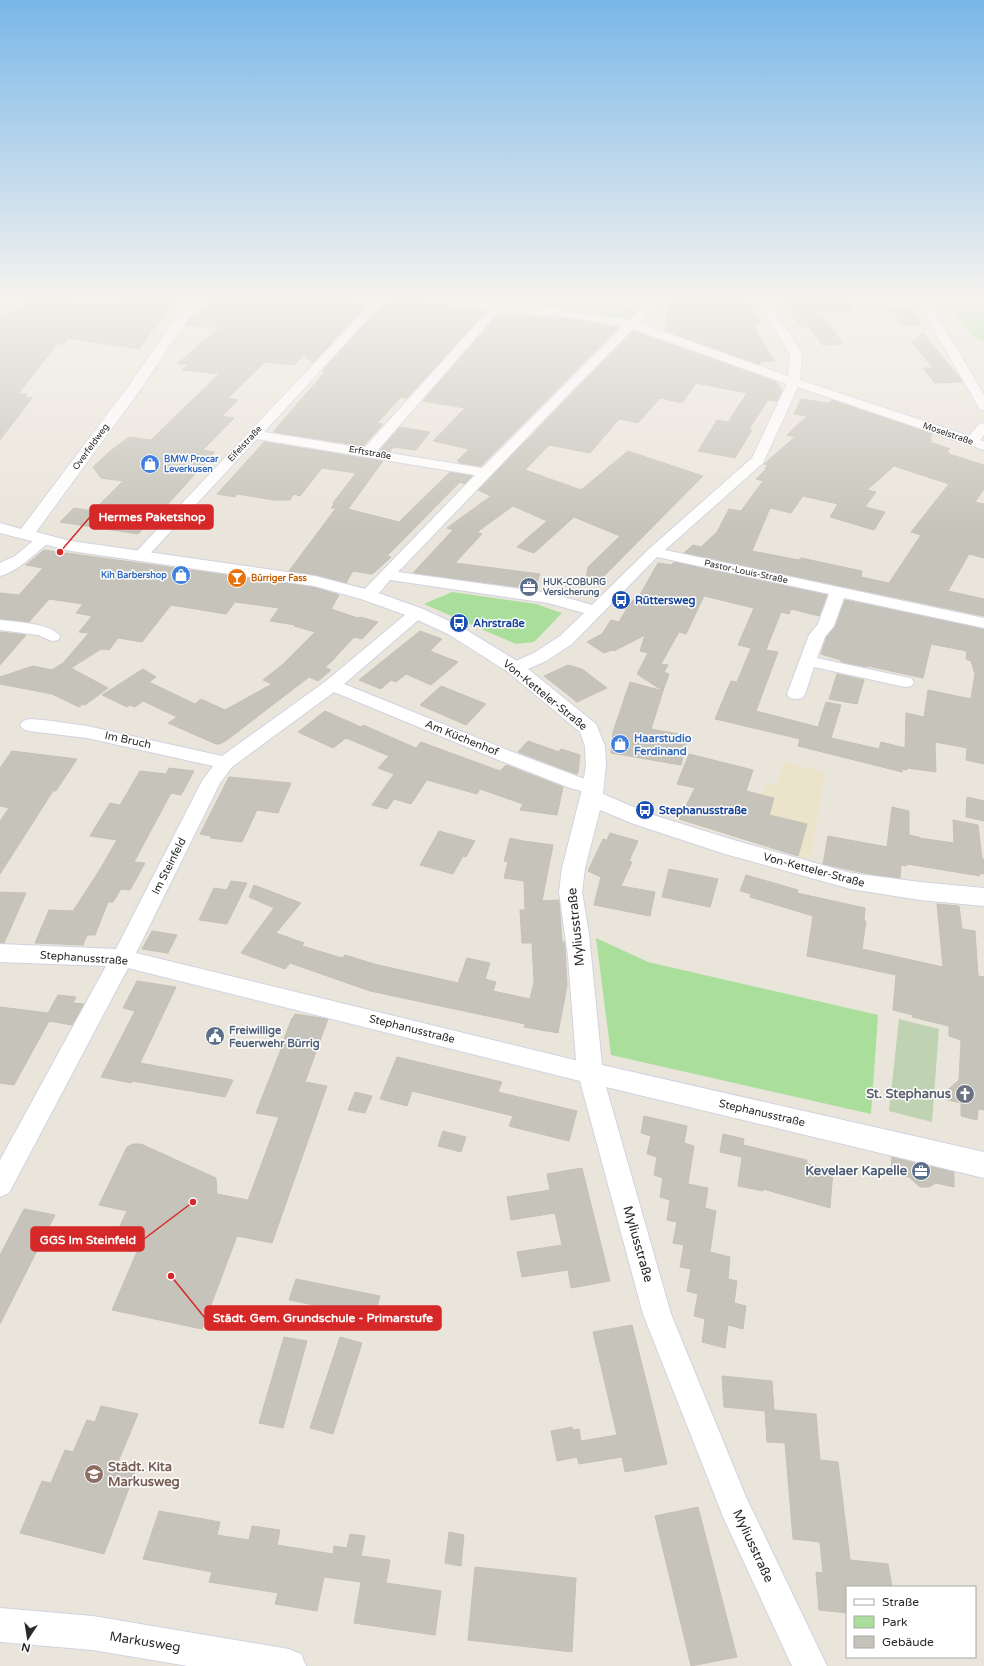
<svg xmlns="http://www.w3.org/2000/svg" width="984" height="1666" viewBox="0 0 984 1666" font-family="'Varela Round',sans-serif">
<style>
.education{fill:#ebe4cb}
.green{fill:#aade9b}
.cemetery{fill:#bfd3b3}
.building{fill:#c6c3ba;stroke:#c5c1b5;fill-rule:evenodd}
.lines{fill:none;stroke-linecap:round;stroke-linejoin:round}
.minor-casing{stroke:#d1d2e1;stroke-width:2}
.tertiary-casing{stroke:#d1d2e1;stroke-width:2}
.minor{fill:#fff;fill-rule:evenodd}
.tertiary{fill:#fff;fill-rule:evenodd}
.labels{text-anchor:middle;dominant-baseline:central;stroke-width:3;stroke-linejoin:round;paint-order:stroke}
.far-street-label{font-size:9px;fill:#292929;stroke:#fff}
.far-shop-label{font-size:9px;font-weight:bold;fill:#366cbe;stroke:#fff;text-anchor:start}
.far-food-label{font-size:9px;font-weight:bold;fill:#c56008;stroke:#fff;text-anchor:start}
.far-service-label{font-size:9px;font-weight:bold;fill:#4e5e75;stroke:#fff;text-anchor:start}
.transit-label{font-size:11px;font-weight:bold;fill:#164399;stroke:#fff;text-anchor:start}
.street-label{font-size:11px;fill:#292929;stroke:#fff}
.shop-label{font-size:11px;font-weight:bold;fill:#366cbe;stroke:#fff;text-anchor:start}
.service-label{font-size:11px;font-weight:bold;fill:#4e5e75;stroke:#fff;text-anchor:start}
.near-street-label{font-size:13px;fill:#292929;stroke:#fff}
.near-worship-label{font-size:13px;font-weight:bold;fill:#5b616d;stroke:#fff;text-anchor:end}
.near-service-label{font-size:13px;font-weight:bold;fill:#4e5e75;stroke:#fff;text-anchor:end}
.near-education-label{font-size:13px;font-weight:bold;fill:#785e54;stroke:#fff;text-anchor:start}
.leader{fill:none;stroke:#d62828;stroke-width:1.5}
.callout-dot{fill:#d62828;stroke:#fff;stroke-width:1.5}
.callout{fill:#d62828;stroke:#d62828;stroke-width:1.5}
.callout-label{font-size:12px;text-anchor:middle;font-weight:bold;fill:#fff}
</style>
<rect width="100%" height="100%" fill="#eae5db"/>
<path class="education" d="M783 762 825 772 810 860 731 834 746 791 762 795 766 785H777Z"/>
<g class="green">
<path d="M546 298H609L638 313 628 320 538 309Z"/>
<path d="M949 298H984V341L973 337 967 328 959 320Z"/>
<path d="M452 592 536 604 562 613 534 642 516 644 424 604Z"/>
<path d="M596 938 648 962 878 1015 871 1114 611 1055Z"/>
</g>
<path class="cemetery" d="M899 1019 939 1029 932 1122 889 1111Z"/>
<g class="building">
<path d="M33 298 93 304 95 302 116 305 121 298H176L139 349 68 338 64 344H57L18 394H27L25 397 32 398 0 440V319Z"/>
<path d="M215 298H318L368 304 313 363 304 355 294 365 265 362 228 398 238 400 222 416 234 418 203 450 215 452 149 525 147 524 138 534 60 522 74 508 93 511 123 481 101 478 93 467 109 452 129 437 151 440 219 374 182 370 188 364H177L220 327 185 326 188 321Z"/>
<path d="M403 298H421L427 302 486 312 407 398 401 397 377 423 383 424 363 446 273 432 324 373 322 371 382 305 386 306 391 300 403 301Z"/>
<path d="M675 298H745L761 323 752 324 775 361 759 362 761 365 665 331 669 305H674Z"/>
<path d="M780 298H852V311L820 312 843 344 822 345 810 327H801Z"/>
<path d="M890 309H910L921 324 903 325Z"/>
<path d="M499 313 509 314 510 313 558 320 559 318 589 321 618 328 481 466 459 463 460 462 457 461 469 449 433 441 465 408 423 401Z"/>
<path d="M633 331 775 381 782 390 777 401 768 400 749 429 752 430 735 458 698 451 717 420 728 422 747 393 696 383 682 403 660 398 638 423 619 419 590 453 549 445 525 470 581 490 628 451 703 476 598 582 586 578 588 567 620 536 574 517 534 553 517 547 547 521 513 506 477 532 482 534 455 563 540 574 534 589 413 573 453 530 447 528 491 496 478 490Z"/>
<path d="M923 333 960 378 962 382 935 383 923 368H933L912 342Z"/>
<path d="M801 399 829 403 833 400 932 434 930 436H932L929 439 932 440 930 442 950 449 946 452 950 453 949 454 984 465V489L975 502 984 504V558L969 554 948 591 984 599V616L684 553 693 545 701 547 717 532 729 509 741 511 763 481 756 479 766 469 765 468 768 465 764 464 795 437 787 435 807 416 794 414ZM894 466 949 484 911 532 921 535 889 583 861 577 862 571 801 558 799 560 752 551 770 508 791 513 803 496 838 504 830 517 874 530 885 512 865 507 876 492 867 490Z"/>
<path d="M400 427 430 432 416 450 393 447 390 452 380 450Z"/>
<path d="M264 442 383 461 348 509 399 522 450 472 472 476 464 484 460 482 387 556 391 557 375 572 371 574 353 571 346 583 315 575 289 571 336 508H331L334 504 333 503 356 473 322 468 300 496 294 494 290 500H273L237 494 235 497 217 494Z"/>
<path d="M44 550 314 587 339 595 331 609 358 618 360 617 378 622 362 639 354 637 332 661 325 667 331 670 318 681 309 677 227 740 220 744H216L168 723 177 717 143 701 135 707 130 705 127 707 102 695 143 669 156 677 149 682 195 704 201 699 225 710 272 684 263 680 282 665 315 632 294 626 295 625 270 621 279 608 235 602 226 614 171 605 142 642 118 638 109 650 101 649 71 668 108 688 85 705 83 704 79 707 52 694 0 684V677L33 666 52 670 63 663 89 633 79 632 92 616 76 613 83 604 49 599 29 622 0 619V593L19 595 43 568 26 565Z"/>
<path d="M674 562 827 595 819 616 791 609 789 614 781 612 766 650 778 652 756 711 818 727 826 702 841 705 831 738 879 749 881 742 905 748 906 713 924 717 928 690 971 699 975 674 971 661 966 659 967 651 931 644 923 678 868 666 867 667 841 662V660L821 654 827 636 835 626 845 600 984 629V764L966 760 967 748 935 742 936 772 907 768V770L903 769 902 772 798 746 800 739 715 719 731 681 737 682 751 648 738 645 754 608 704 596 686 634 679 632 661 664 668 665 664 672 669 674 663 691 637 674 648 653 640 651 645 635 614 651 612 650 604 653 587 642 602 634 611 620 619 622 630 603H631L633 600H637L658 563 671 565Z"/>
<path d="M420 631 442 639 430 651 458 662 431 685 406 674 396 682 391 680 381 689 359 680Z"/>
<path d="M0 632 26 635 0 665Z"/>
<path d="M568 665 582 669 607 688 577 702 544 676Z"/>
<path d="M837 674 864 680 857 704 829 699Z"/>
<path d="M630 682 663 691 651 729 685 735 684 740 687 741 681 765 611 753 613 732Z"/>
<path d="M441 686 486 704 466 725 420 705Z"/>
<path d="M325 711 361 727 363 725 416 748 421 742 500 771 506 765 563 787 557 815 520 810 523 804 480 789 477 794 427 780 411 804 394 799 387 809 372 805 394 774 378 768 389 756 346 738 333 748 298 732Z"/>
<path d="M528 741 559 752 561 749 580 755 578 773 576 774 518 752Z"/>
<path d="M12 751 77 759 56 791H53L0 874V821L9 808 0 806V768Z"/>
<path d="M689 754 753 770 746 791 774 798 769 815 807 824 798 856 679 819 695 788 677 784Z"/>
<path d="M169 768 194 771 181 795 171 793 134 862 145 863 130 890 121 889 113 902H108L95 935H87L83 945 35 943 49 910 73 911 99 871 117 840 90 836 110 803 120 805 140 771 166 774Z"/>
<path d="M229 777 291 783 278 813 257 810 242 842 210 838 211 836 200 834Z"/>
<path d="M967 797 984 801V821L966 817Z"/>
<path d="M892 807 909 811V835L919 837V838L954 843 953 820 978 825 982 859H984V874L979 873 980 876 907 864 906 866 901 865 900 878 869 874 823 864 828 836 887 847Z"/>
<path d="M439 831 475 841 466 857 463 856 453 874 420 865Z"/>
<path d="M610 833 638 841 629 861 632 862 621 886 655 892 650 916 594 905 601 877 588 871 603 839 607 840Z"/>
<path d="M510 838 523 841 553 845 542 901 559 900 562 942H564L565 949 567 986 558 1033 524 1027 525 1024 370 991 290 963 285 969 241 953 274 908 249 897 254 885 301 903 276 933 304 943 302 946 342 958 345 955 374 964 458 983 467 958 490 963 485 979 496 982 493 991 530 999 534 982 532 943H522L520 910H525L524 881 504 878 508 862 504 861Z"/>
<path d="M669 869 718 879 710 907 662 897Z"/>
<path d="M746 875 798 890 797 893 865 908 864 921H866L862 949 943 967 937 904 959 906 962 929 975 931 978 976 984 977V1110L978 1109 977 1120 961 1116V1103L939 1098 959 1080 961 1040 949 1036V1026L912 1017 913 1015 893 1010 896 975 807 956 813 916 750 897 751 894 740 891Z"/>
<path d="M231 881 247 883 227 924 199 920 214 888 227 890Z"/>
<path d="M0 892 26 893 4 943H0Z"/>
<path d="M152 931 177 935 168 953 142 949Z"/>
<path d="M137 981 176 987 140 1063 233 1080 225 1097 132 1081 131 1083 101 1077 135 1011 123 1008Z"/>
<path d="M58 995 76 997 73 1003 84 1004 72 1025 49 1021 14 1085 0 1083V1007L48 1013Z"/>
<path d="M295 1014 328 1019 305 1082 327 1086 272 1243 237 1236 202 1329 112 1310 145 1233 119 1228 127 1211 99 1205 127 1147 133 1144H141L216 1178 217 1194 248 1200 279 1117 256 1113 285 1039H284L292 1018H293Z"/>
<path d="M397 1057 502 1082 498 1092 577 1111 569 1141 509 1126 513 1116 412 1091 407 1106 380 1099Z"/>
<path d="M355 1092 372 1096 365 1113 348 1110Z"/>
<path d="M644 1116 687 1126 684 1143 694 1146 688 1184 708 1188 705 1208 716 1211 710 1252 730 1257 728 1279 737 1281 734 1303 746 1306 743 1329 728 1325 725 1348 702 1342 705 1319 694 1316 698 1294 687 1291 691 1269 680 1267 684 1245 673 1243 677 1222 667 1220 670 1200 660 1197 663 1178 654 1175 657 1157 647 1154 651 1136 641 1133Z"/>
<path d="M443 1131 466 1137 461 1152 438 1146Z"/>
<path d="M723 1134 744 1139 743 1145 807 1160V1164L833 1170 830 1208 763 1189V1191L738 1186 742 1157 720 1152Z"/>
<path d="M892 1157 954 1172V1187L936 1183 929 1187H920L909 1177 891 1173Z"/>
<path d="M582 1168 610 1281 571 1288 568 1270 522 1277 517 1252 562 1245 555 1213 511 1220 507 1197 550 1190 547 1174Z"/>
<path d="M24 1209 55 1215 0 1324V1255Z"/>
<path d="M296 1279 380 1296 374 1317 289 1300Z"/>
<path d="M632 1325 667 1464 625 1472 622 1457 579 1464 577 1457 557 1461 551 1431 572 1427 573 1430 579 1429 581 1441 617 1435 593 1332Z"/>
<path d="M284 1337 307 1341 283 1428 259 1423Z"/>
<path d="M340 1337 362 1343 333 1434 310 1428Z"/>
<path d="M722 1376 772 1381 774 1410 816 1414 820 1460 838 1462 850 1560 888 1564 892 1587H847V1613L819 1610 816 1572 823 1573 820 1542 793 1539 785 1443 767 1442 765 1411 724 1407Z"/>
<path d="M101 1406 138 1414 118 1462 137 1467 104 1554 20 1533 42 1481 51 1483 65 1450 73 1452 87 1420 95 1422Z"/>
<path d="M698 1507 737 1657 691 1666 655 1516Z"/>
<path d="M159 1511 220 1522 217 1535 249 1540 252 1526 280 1530 277 1545 333 1554 334 1546 347 1548 350 1534 365 1536 361 1556 390 1560 386 1583 441 1591 435 1635 354 1623 361 1582 324 1577 317 1611 275 1604 278 1593 209 1582 212 1572 143 1559Z"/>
<path d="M449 1532 464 1535 461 1566 445 1563Z"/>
<path d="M475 1567 576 1578 572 1652 468 1640Z"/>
</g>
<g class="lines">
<defs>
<g id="minor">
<path d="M376 298H387L264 432 364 448 490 309 427 301 422 298C490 298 562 309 629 320L652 298H663L639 323 788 376 790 354 755 298H766L802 354 800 380 969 436 979 424 984 423V435L980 440 984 442V450L798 387 763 463 665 550 984 618V628L844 598 834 626 825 637 817 658 905 677 911 678 914 682 911 686 905 687 814 667 805 694 802 698 796 699 790 698 787 694 809 635 818 624 829 594 657 557 572 644 546 661 521 672 515 673 509 672 506 668 509 664 534 653 560 636 584 613 548 603 390 580C382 589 375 602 361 598L359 595 475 475 257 439 146 558 141 560 136 558 133 555 136 552ZM500 310 589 320 623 326 482 468 377 451ZM633 329 787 384 752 458 649 549 592 605 550 593 398 572 585 377Z"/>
<path d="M916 298H927L984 395V410L980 409 978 406Z"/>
<path d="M44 535 49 536 51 539 49 542C36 553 17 572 0 576V563L15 556 39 536Z"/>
<path d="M417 608 423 610 425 613 423 616 344 684 510 751 582 778 600 782 603 787 600 792 593 794 570 788 496 759 334 692 232 767 220 783 136 953 599 1066 602 1073 671 1314 746 1497 827 1666H792L724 1519 643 1314 580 1081 128 968 9 1193 0 1197V1160L106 966 0 962V944L116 949 202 781 213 766 87 738 29 731 23 729 20 725 23 721 29 719 44 720 87 726 222 756 326 681 411 610Z"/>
<path d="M0 620C15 622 51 623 60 636L58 640 52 641 38 635 0 630Z"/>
<path d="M0 1608 93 1616 289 1649 301 1654 306 1666H188L93 1650 0 1642Z"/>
</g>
<path id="tertiary" d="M190 298H202L140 390 36 532 71 541 315 576 373 591 423 609 460 626 522 664 596 724 605 746 606 765 603 794 650 814 737 841 851 873 920 882 984 888V906L920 900 851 889 725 854 634 824 600 810 585 868 582 892 589 934 602 1065 984 1152V1178L581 1081 577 1073 568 957 559 892 562 868 583 785 586 765 585 746 580 732 508 672 448 634 411 617 361 599 314 586 71 551 0 533V523L21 529 130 384Z"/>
</defs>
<use href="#minor" class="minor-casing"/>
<use href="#tertiary" class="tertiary-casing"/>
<use href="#minor" class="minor"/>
<use href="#tertiary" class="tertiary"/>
</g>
<linearGradient id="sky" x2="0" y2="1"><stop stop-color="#79b7e8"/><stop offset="0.56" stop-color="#f6f3ef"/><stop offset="1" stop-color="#f6f3ef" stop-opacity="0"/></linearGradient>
<rect width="984" height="531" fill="url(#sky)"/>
<defs>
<symbol id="shop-disc" viewBox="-11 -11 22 22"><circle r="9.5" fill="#3f7fe0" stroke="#fff"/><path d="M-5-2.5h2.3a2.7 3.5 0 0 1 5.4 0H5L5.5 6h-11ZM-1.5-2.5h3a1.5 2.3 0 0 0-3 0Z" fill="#fff"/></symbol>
<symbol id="bar-disc" viewBox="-11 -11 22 22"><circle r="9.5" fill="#e8710a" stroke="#fff"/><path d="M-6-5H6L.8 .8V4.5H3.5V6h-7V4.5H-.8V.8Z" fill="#fff"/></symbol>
<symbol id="office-disc" viewBox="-11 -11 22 22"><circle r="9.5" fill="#5c6f8a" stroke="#fff"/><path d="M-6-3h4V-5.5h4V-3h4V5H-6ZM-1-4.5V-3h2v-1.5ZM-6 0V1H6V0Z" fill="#fff"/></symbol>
<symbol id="bus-disc" viewBox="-11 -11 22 22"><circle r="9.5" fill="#1a4fb4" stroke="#fff"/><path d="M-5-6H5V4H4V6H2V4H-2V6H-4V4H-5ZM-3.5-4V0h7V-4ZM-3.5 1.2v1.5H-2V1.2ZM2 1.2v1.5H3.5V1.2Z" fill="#fff"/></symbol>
<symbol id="civic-disc" viewBox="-11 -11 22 22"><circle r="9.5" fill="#5c6f8a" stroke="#fff"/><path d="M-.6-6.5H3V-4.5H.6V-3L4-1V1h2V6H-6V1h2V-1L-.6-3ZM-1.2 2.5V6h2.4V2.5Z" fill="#fff"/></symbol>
<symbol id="church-disc" viewBox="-11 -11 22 22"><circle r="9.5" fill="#6b7280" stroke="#fff"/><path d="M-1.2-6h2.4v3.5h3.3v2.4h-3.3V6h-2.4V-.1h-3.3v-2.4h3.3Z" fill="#fff"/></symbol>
<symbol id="school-disc" viewBox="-11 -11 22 22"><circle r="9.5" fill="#8d6e63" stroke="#fff"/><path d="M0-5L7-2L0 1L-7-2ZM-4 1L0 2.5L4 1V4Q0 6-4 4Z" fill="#fff"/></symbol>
</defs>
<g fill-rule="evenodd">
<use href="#shop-disc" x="139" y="453" width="22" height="22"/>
<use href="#shop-disc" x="170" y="564" width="22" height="22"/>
<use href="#bar-disc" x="226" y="567" width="22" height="22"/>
<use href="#office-disc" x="518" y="576" width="22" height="22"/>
<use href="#bus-disc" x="610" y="589" width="22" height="22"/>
<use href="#bus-disc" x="448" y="612" width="22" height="22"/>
<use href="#shop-disc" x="609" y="733" width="22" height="22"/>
<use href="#bus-disc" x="634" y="799" width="22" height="22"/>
<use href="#civic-disc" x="204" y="1025" width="22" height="22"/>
<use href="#church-disc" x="954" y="1083" width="22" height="22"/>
<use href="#office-disc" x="910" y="1160" width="22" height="22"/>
<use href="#school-disc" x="83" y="1463" width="22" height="22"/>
</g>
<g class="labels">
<g class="far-street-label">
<text transform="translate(948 434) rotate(19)">Moselstraße</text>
<text transform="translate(245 444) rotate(-47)">Eifelstraße</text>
<text transform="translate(91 447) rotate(-54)">Overfeldweg</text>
<text transform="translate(370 453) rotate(10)">Erftstraße</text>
<text transform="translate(746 572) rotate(12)">Pastor-Louis-Straße</text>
</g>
<g class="far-shop-label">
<text x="164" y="459">BMW Procar<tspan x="164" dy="10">Leverkusen</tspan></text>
<text x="167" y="575" text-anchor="end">Kih Barbershop</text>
</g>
<g class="far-food-label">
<text x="251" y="578">Bürriger Fass</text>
</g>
<g class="far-service-label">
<text x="543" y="582">HUK-COBURG<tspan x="543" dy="10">Versicherung</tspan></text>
</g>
<g class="transit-label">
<text x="635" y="600">Rüttersweg</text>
<text x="473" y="623">Ahrstraße</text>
<text x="659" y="810">Stephanusstraße</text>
</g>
<g class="street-label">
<text transform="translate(545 695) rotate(39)">Von-Ketteler-Straße</text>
<text transform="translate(462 738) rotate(22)">Am Küchenhof</text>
<text transform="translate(128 740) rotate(12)">Im Bruch</text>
<text transform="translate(169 866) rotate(-63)">Im Steinfeld</text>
<text transform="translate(814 870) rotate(15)">Von-Ketteler-Straße</text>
<text transform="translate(84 958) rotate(4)">Stephanusstraße</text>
<text transform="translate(412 1029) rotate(14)">Stephanusstraße</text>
<text transform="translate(762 1113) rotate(13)">Stephanusstraße</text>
</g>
<g class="shop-label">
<text x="634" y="738">Haarstudio<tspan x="634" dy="13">Ferdinand</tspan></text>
</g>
<g class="service-label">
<text x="229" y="1030">Freiwillige<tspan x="229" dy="13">Feuerwehr Bürrig</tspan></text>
</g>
<g class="near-street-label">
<text transform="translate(576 927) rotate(-96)">Myliusstraße</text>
<text transform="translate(638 1244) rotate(74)">Myliusstraße</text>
<text transform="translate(753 1546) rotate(65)">Myliusstraße</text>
<text transform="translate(145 1642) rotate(9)">Markusweg</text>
</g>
<g class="near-worship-label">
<text x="951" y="1094">St. Stephanus</text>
</g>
<g class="near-service-label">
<text x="907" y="1171">Kevelaer Kapelle</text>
</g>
<g class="near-education-label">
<text x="108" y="1467">Städt. Kita<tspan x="108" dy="15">Markusweg</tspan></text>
</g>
</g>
<path class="leader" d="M60 552L90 517M193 1202L144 1239M171 1276L205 1318"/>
<g class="callout-dot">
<circle cx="60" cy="552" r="4"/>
<circle cx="193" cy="1202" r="4"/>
<circle cx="171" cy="1276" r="4"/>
</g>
<g class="callout">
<rect x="90" y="505" width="123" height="24" rx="4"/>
<rect x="31" y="1227" width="113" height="24" rx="4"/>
<rect x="205" y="1306" width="236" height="24" rx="4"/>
</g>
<g class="callout-label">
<text x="152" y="521">Hermes Paketshop</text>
<text x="88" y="1244">GGS Im Steinfeld</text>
<text x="323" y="1322">Städt. Gem. Grundschule - Primarstufe</text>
</g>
<rect x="846" y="1586" width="130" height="72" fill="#ffffff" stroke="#a9a9a9"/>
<rect x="854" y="1599" width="20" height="6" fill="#ffffff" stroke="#a9a9a9"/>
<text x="882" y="1606" font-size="12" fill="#292929">Straße</text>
<rect x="854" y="1616" width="20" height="12" fill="#aade9b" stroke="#a9a9a9"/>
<text x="882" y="1626" font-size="12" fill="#292929">Park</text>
<rect x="854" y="1636" width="20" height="12" fill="#c6c3ba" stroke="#a9a9a9"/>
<text x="882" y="1646" font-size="12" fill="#292929">Gebäude</text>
<g transform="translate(28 1638) rotate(192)" stroke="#ffffff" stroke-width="3" paint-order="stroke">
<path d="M0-3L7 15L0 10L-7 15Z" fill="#292929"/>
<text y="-6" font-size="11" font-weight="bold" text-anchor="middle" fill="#292929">N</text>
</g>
</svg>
